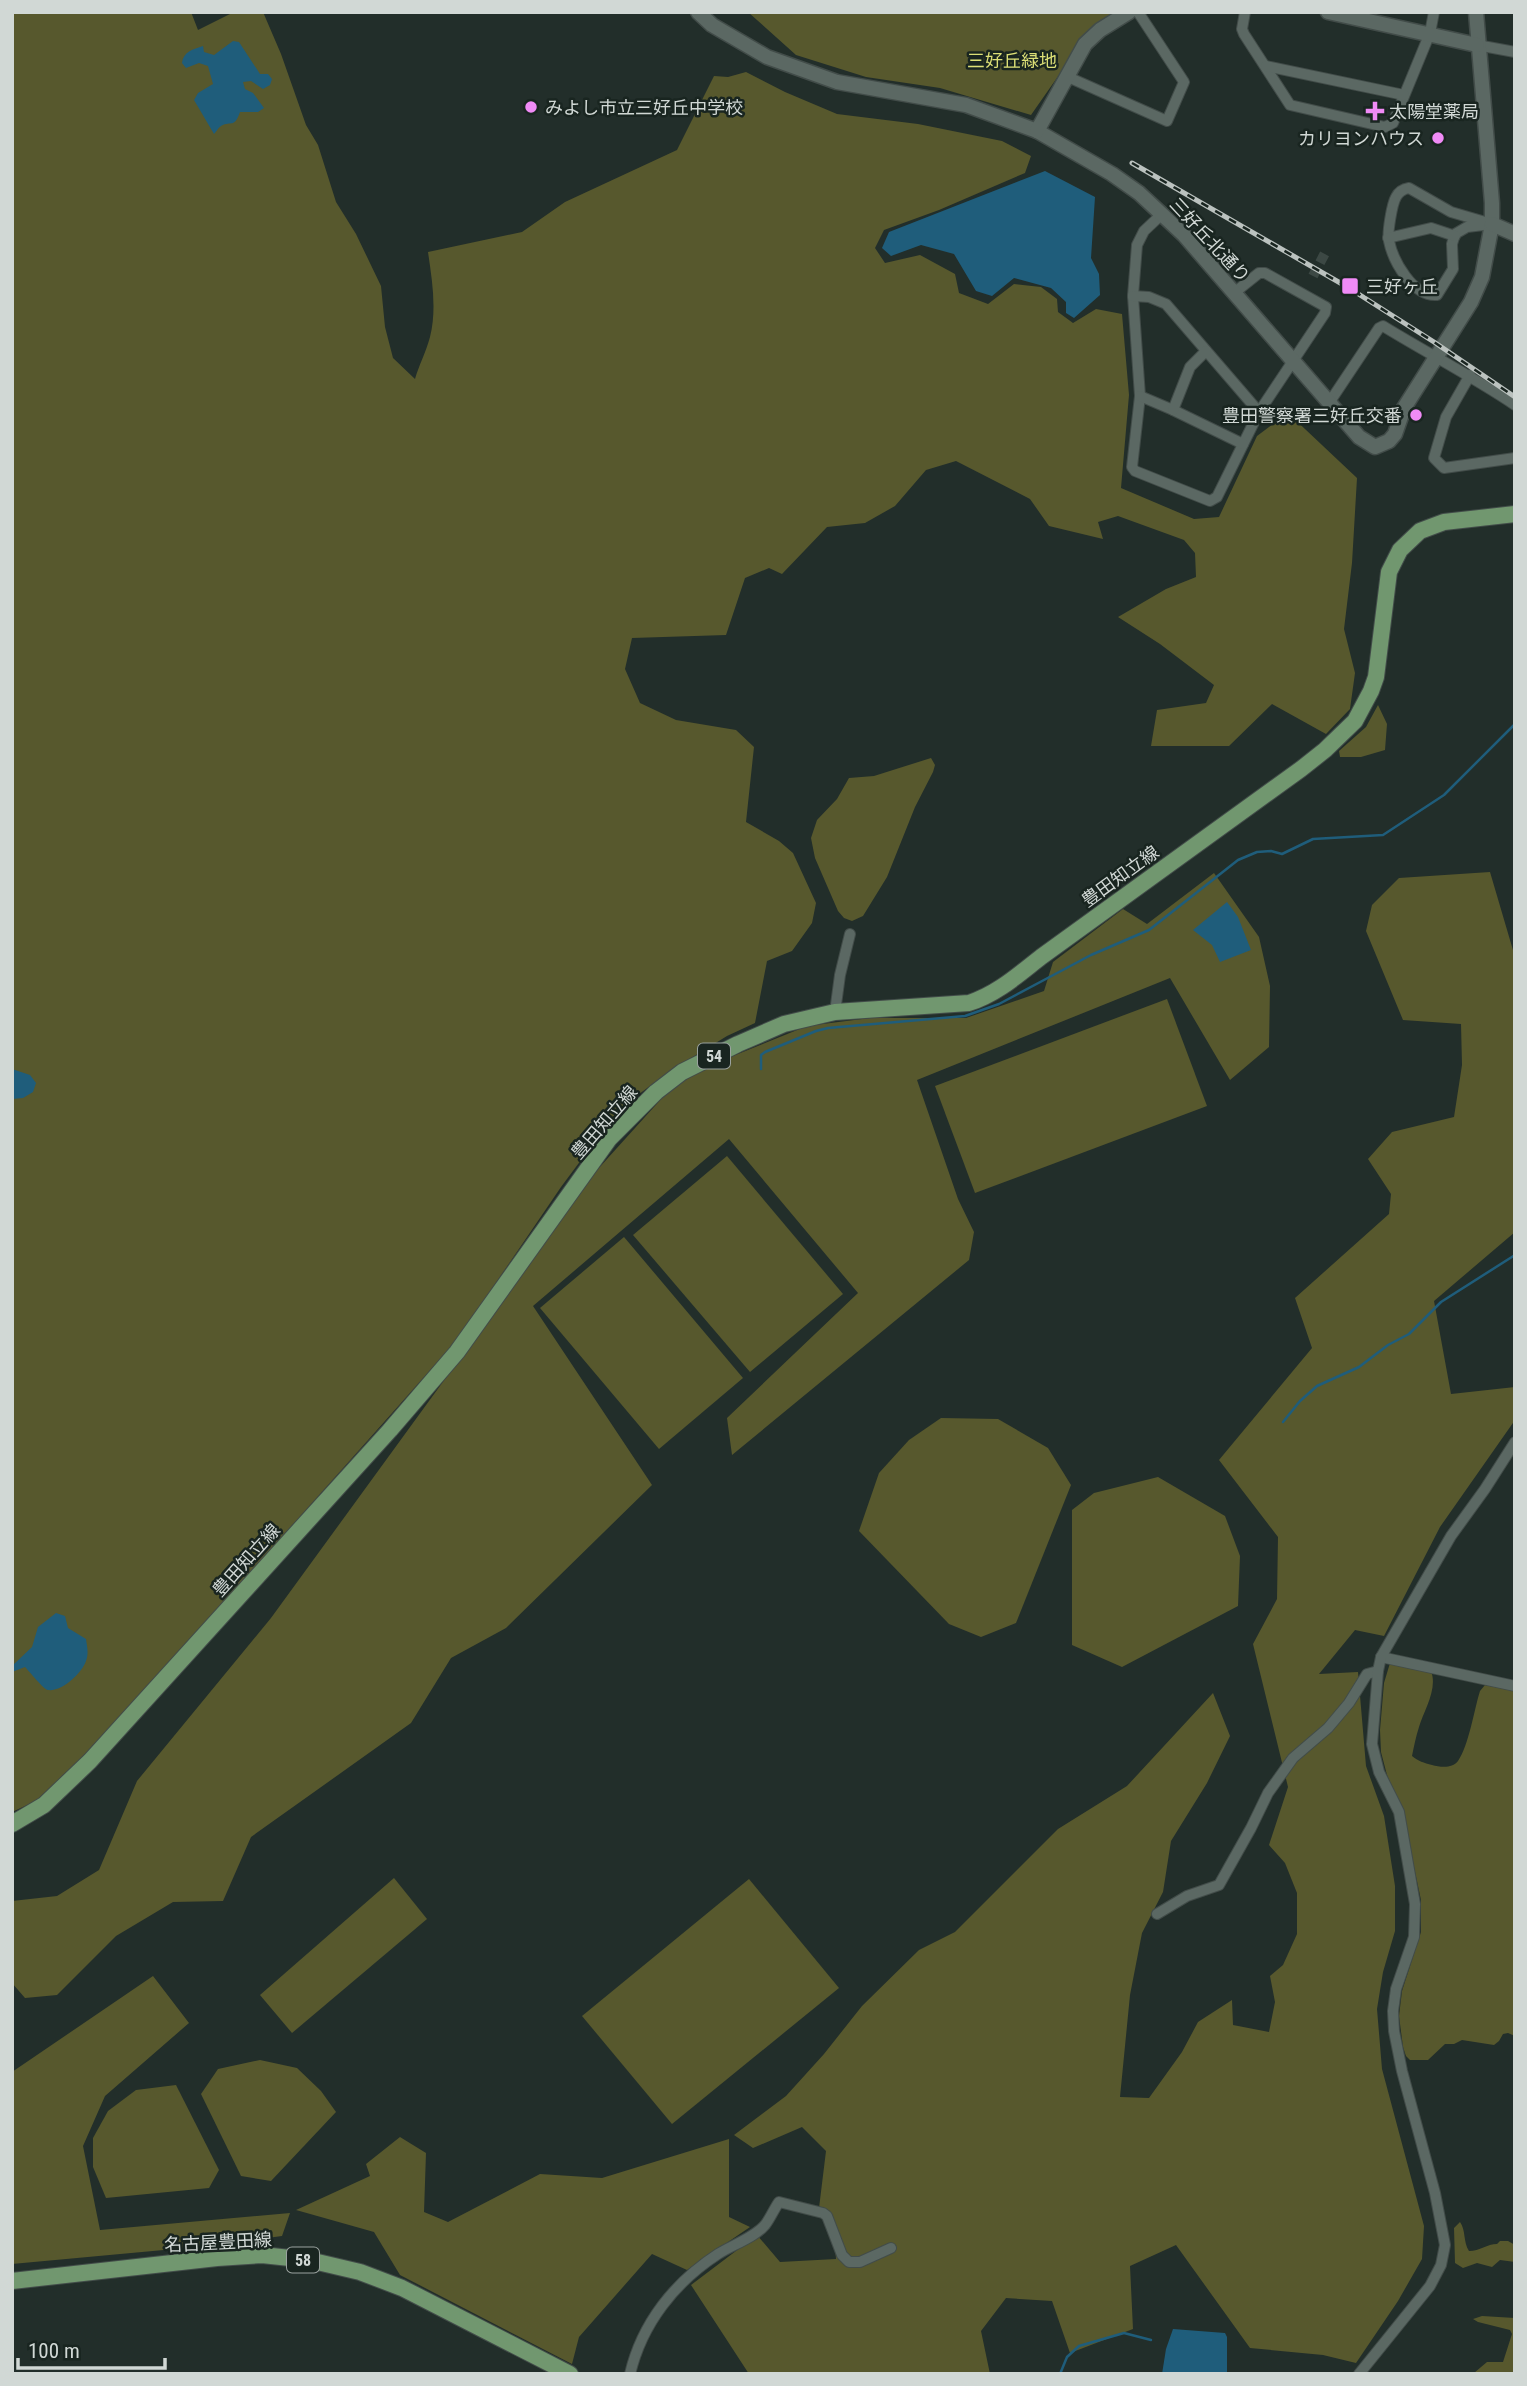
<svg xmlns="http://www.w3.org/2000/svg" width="1527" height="2386" viewBox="0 0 1527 2386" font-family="'Roboto Condensed','Noto Sans JP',sans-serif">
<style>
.green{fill:#57582d}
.water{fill:#1f5d7b}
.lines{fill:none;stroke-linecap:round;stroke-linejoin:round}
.stream{stroke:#1f5d7b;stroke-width:2.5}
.street-tunnel{stroke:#3c4844;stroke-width:10;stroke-dasharray:10 5;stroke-linecap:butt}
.street-casing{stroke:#424c49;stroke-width:12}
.secondary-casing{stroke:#424c49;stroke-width:17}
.primary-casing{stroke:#424c49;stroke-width:18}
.street{stroke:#5b6863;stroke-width:10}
.secondary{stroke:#5b6863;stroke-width:14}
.primary{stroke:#71976f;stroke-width:16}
.rail-casing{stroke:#bbc2bf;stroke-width:5}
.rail{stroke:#192520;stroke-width:2.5;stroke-dasharray:8;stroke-linecap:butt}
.poi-dot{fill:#f08bf6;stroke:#192520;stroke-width:2.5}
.labels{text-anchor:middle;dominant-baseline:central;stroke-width:5;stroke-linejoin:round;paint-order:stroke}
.shield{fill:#192520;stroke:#9aa29f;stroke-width:2}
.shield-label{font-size:16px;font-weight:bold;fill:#d1d8d5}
.park-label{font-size:18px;fill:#dcdf76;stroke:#192520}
.poi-label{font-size:18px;fill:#d1d8d5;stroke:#192520;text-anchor:start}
.street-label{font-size:18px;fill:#d1d8d5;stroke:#192520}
</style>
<rect width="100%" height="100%" fill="#222e2a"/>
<g class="green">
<path d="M12 12H191L198 30 234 12H263L281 54 306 125 318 145 336 202 356 234 381 286 385 327 393 358 415 379C419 365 426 352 430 337 437 309 432 280 428 252L522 232 565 202 677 150 714 76 728 77 746 72 785 92 837 114 918 124 1002 141 1031 156 1025 173 939 210 884 230 875 248 885 263 920 255 955 274 959 293 988 304 1014 284 1041 287 1057 299 1058 312 1073 323 1096 309 1122 314 1129 395 1121 488 1194 519 1219 517 1257 436 1288 413 1357 478 1352 563 1344 629 1355 673 1350 709 1326 734 1272 704 1229 746H1151L1157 710 1206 703 1214 685 1160 644 1118 617 1166 589 1196 577 1195 553 1184 540 1118 516 1098 522 1103 539 1049 526 1030 499 956 461 926 470 895 506 865 523 827 527 782 574 769 568 745 578 726 635 632 638 625 669 640 703 676 720 736 730 754 747 746 822 779 841 793 853 816 903 812 923 792 951 767 961 755 1023 727 1036 670 1071 619 1109 561 1187 457 1340 104 1737 36 1801 12 1812Z"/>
<path d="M748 12H1122L1082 42 1031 115 940 88 866 77 796 55Z"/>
<path d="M1378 705 1387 724 1385 750 1361 757H1340L1339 751 1366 727Z"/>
<path d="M931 758 935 765 933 772 915 807 887 877 863 916 852 921 844 918 838 911 815 858 811 838 817 820 837 799 849 778 874 776Z"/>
<path d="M1490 872 1515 957V1232L1434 1301 1451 1394 1515 1387V1420L1440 1527 1384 1636 1355 1630 1319 1674 1358 1672 1366 1766 1384 1816 1395 1886V1931L1383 1972 1377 2009 1382 2069 1424 2226 1422 2259 1398 2301 1356 2363 1323 2355 1250 2348 1176 2245 1130 2266 1133 2329 1070 2353 1052 2301 1006 2298 981 2331 990 2374H749L691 2285 757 2235 780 2262 836 2259 833 2218 819 2208 826 2151 802 2127 753 2148 734 2135 786 2096 824 2054 862 2006 919 1950 955 1932 1058 1829 1127 1786 1213 1693 1230 1736 1207 1783 1171 1841 1163 1892 1142 1933 1130 1995 1120 2097 1149 2098 1182 2052 1198 2022 1232 2000 1233 2025 1269 2032 1275 2002 1270 1976 1283 1965 1297 1934V1893L1285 1863 1269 1845 1288 1787 1253 1644 1277 1599 1278 1537 1219 1460 1312 1348 1295 1298 1389 1214 1391 1194 1368 1159 1392 1132 1454 1117 1462 1065 1461 1024 1403 1020 1366 931 1372 905 1399 878Z"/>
<path d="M1214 873 1259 937 1270 986 1269 1047 1230 1080 1170 978 917 1080 958 1199 974 1232 969 1260 732 1455 727 1418 858 1293 729 1139 533 1306 652 1485 506 1628 451 1658 411 1723 251 1837 223 1901 173 1902 116 1936 57 1995 25 1998 12 1983V1901L57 1896 99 1870 137 1781 271 1618 598 1169 672 1087 718 1062 807 1026 870 1018H966L1044 991 1053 962 1123 909 1147 924Z"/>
<path d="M1167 999 1207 1106 975 1193 935 1086Z"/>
<path d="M727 1156 843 1294 750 1372 633 1235Z"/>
<path d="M624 1237 743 1378 659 1449 540 1308Z"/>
<path d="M941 1418 998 1419 1048 1448 1071 1485 1016 1623 981 1637 949 1624 859 1531 879 1473 909 1440Z"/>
<path d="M1158 1477 1225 1516 1240 1556 1238 1606 1122 1667 1072 1645V1510L1094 1493Z"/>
<path d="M1390 1663 1431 1671C1438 1689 1424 1710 1419 1727 1416 1736 1414 1746 1412 1756 1418 1761 1424 1763 1432 1765 1440 1767 1452 1769 1458 1761 1469 1745 1474 1710 1480 1691L1485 1685 1515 1691V2036L1508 2033 1503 2034 1499 2041 1494 2045 1462 2040 1454 2044H1445L1428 2060H1410L1406 2056 1403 2047 1399 2016 1402 1991 1421 1932V1900L1402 1811 1387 1775 1381 1752 1380 1730 1384 1683Z"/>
<path d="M394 1878 427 1919 292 2033 260 1995Z"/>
<path d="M749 1879 839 1988 672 2124 582 2016Z"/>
<path d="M153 1976 189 2023 105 2096 83 2146 100 2230 290 2213 282 2236 207 2246 12 2264V2072Z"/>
<path d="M260 2060 297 2068 321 2091 336 2112 271 2181 241 2176 201 2094 218 2069Z"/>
<path d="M176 2085 219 2170 209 2188 106 2198 93 2167V2138L108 2111 136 2090Z"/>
<path d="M400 2137 426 2153 424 2212 448 2222 540 2174 602 2178 729 2139V2217L750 2227 687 2270 652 2254 579 2337 572 2364 400 2275 374 2232 296 2210 370 2176 366 2164Z"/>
<path d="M1460 2222C1466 2230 1463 2242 1469 2251 1480 2251 1487 2244 1497 2244L1500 2241H1508L1515 2245V2262L1500 2260 1492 2267 1477 2263 1463 2268 1455 2263 1454 2228Z"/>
<path d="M1482 2316 1515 2318V2374H1468L1474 2373 1487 2362H1503L1512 2334 1510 2330 1478 2322 1473 2319Z"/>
</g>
<g class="water">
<path d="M233 41 239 42 260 74H268L272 79 270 85 263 89 251 81 243 82 245 89 253 93 264 108 258 112H240C234 129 232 120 221 126 218 128 216 132 214 134L194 100 198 93 213 84 208 66 199 63 186 68 182 63C183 52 193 49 203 46L204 52 214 55Z"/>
<path d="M1045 171 1095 197 1091 258 1099 274 1100 295 1074 318 1066 313V302L1051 288 1014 278 992 296 976 291 954 254 921 245 891 256 882 248 889 232Z"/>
<path d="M1227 902 1238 917 1251 950 1220 962 1212 945 1193 930Z"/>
<path d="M12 1069 30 1075 36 1083 33 1092 23 1098 12 1099Z"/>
<path d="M56 1613 65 1616 68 1628 86 1639C87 1646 89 1654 86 1661 82 1673 62 1692 48 1690 43 1689 30 1672 25 1667L12 1672V1666L32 1647 38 1627Z"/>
<path d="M1173 2329 1225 2333 1227 2337V2374H1162L1166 2349Z"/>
</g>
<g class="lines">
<g class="stream">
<path d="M761 1069V1055L765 1052 816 1031 828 1028 965 1016 999 1004 1091 955 1149 930 1238 860 1257 852 1271 851 1282 854 1313 839 1383 835 1444 795 1515 724"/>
<path d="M1283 1422 1300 1401 1317 1386 1359 1367 1388 1345 1409 1334 1441 1302 1515 1255"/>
<path d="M1060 2374 1067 2357 1079 2346 1124 2333 1151 2340"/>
</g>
<path class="street-tunnel" d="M1313 276 1325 253"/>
<defs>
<g id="street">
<path d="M1245 12 1242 29 1244 34 1290 105 1385 127 1393 123 1430 33 1434 12"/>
<path d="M1477 45 1515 52"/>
<path d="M1266 66 1404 95"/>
<path d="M1068 77 1167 121 1184 82 1138 12"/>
<path d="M1409 188 1451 212 1492 224 1467 227 1455 234 1452 244 1453 269 1437 295C1413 297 1393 261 1389 241 1387 233 1392 204 1396 197 1399 191 1403 189 1409 188Z"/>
<path d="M1162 214 1144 231 1137 245 1133 296 1140 396 1132 467 1135 471 1210 501 1217 497 1259 412 1325 313 1326 307 1265 273H1259L1234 293"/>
<path d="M1388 238 1431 228 1455 236"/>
<path d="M1133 296 1149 297 1166 304 1259 412"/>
<path d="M1470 375 1446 417 1434 458 1444 468 1515 458"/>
<path d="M1140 396 1173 410 1243 444"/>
<path d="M1329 403 1379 328 1383 326C1427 353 1472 376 1515 405"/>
<path d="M1173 410 1190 367 1206 351"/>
<path d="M835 1012 840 975 850 934"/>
<path d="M1381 1657 1515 1686"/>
<path d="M1157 1914 1187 1896 1219 1885 1251 1828 1268 1793 1293 1758 1328 1728 1349 1703 1367 1674 1378 1671"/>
<path d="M630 2374C642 2323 675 2282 718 2254 732 2245 754 2238 765 2225 770 2219 774 2209 779 2202L823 2213 827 2216 842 2255 849 2262H860L891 2248"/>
<path d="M1359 2374 1430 2286 1441 2265 1445 2245 1435 2193 1402 2071 1394 2031 1393 2011 1396 1989 1414 1937 1415 1904 1399 1812 1379 1772 1372 1744 1378 1671 1381 1657 1451 1536 1485 1489 1515 1442"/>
</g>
<g id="secondary">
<path d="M698 12 712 25 767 57 837 82 966 105 1037 131 1112 174 1139 193 1184 235 1359 437 1375 447 1389 441 1395 434 1404 408 1471 302 1482 277 1492 224V203L1476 12"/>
<path d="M1328 12 1477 45"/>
<path d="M1037 131 1085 44 1100 30 1129 12"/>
<path d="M1492 224 1515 234"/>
</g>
<g id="primary">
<path d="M12 1824 44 1805 90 1761 390 1430 457 1352 609 1139 656 1092 682 1072 738 1044 784 1024 835 1012 969 1003C997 994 1018 975 1041 957L1301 769 1325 750 1355 721 1371 691 1376 677 1389 572 1400 550 1420 531 1444 522 1515 514"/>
<path d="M12 2281 217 2258 262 2255 309 2260 360 2272 402 2288 570 2374"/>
</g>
</defs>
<use href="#street" class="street-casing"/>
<use href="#secondary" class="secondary-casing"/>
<use href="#primary" class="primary-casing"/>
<use href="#street" class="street"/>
<use href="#secondary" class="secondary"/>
<use href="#primary" class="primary"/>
<defs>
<path id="rail" d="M1132 163 1349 288 1434 342 1515 397"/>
</defs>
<use href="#rail" class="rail-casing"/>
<use href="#rail" class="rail"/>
</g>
<g class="poi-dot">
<circle cx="531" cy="107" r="7"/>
<path d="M1371.5 100.5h7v7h7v7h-7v7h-7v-7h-7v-7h7z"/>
<circle cx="1438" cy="138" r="7"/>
<rect x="1341" y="277" width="18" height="18" rx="3.5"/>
<circle cx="1416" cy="415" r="7"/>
</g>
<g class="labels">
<g class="shield">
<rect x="698" y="1043.5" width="32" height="25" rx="5"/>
<rect x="287" y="2247.5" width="32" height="25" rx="5"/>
</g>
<g class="shield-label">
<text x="714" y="1056">54</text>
<text x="303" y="2260">58</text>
</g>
<g class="park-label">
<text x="1012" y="60">三好丘緑地</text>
</g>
<g class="poi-label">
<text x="545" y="107">みよし市立三好丘中学校</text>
<text x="1389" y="111">太陽堂薬局</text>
<text x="1424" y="138" text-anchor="end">カリヨンハウス</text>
<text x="1366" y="286">三好ヶ丘</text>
<text x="1402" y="415" text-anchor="end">豊田警察署三好丘交番</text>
</g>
<g class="street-label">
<text transform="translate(1210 240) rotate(47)">三好丘北通り</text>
<text transform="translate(1120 876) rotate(-36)">豊田知立線</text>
<text transform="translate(604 1122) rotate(-49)">豊田知立線</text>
<text transform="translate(246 1560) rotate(-48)">豊田知立線</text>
<text transform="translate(218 2242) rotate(-3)">名古屋豊田線</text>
</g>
</g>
<rect width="1527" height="2386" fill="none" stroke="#d1d8d5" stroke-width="28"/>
<path d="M18 2358v10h147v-10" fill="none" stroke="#d1d8d5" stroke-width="3.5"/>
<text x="28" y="2358" font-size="21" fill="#d1d8d5" stroke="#192520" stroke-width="5" paint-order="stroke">100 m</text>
</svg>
